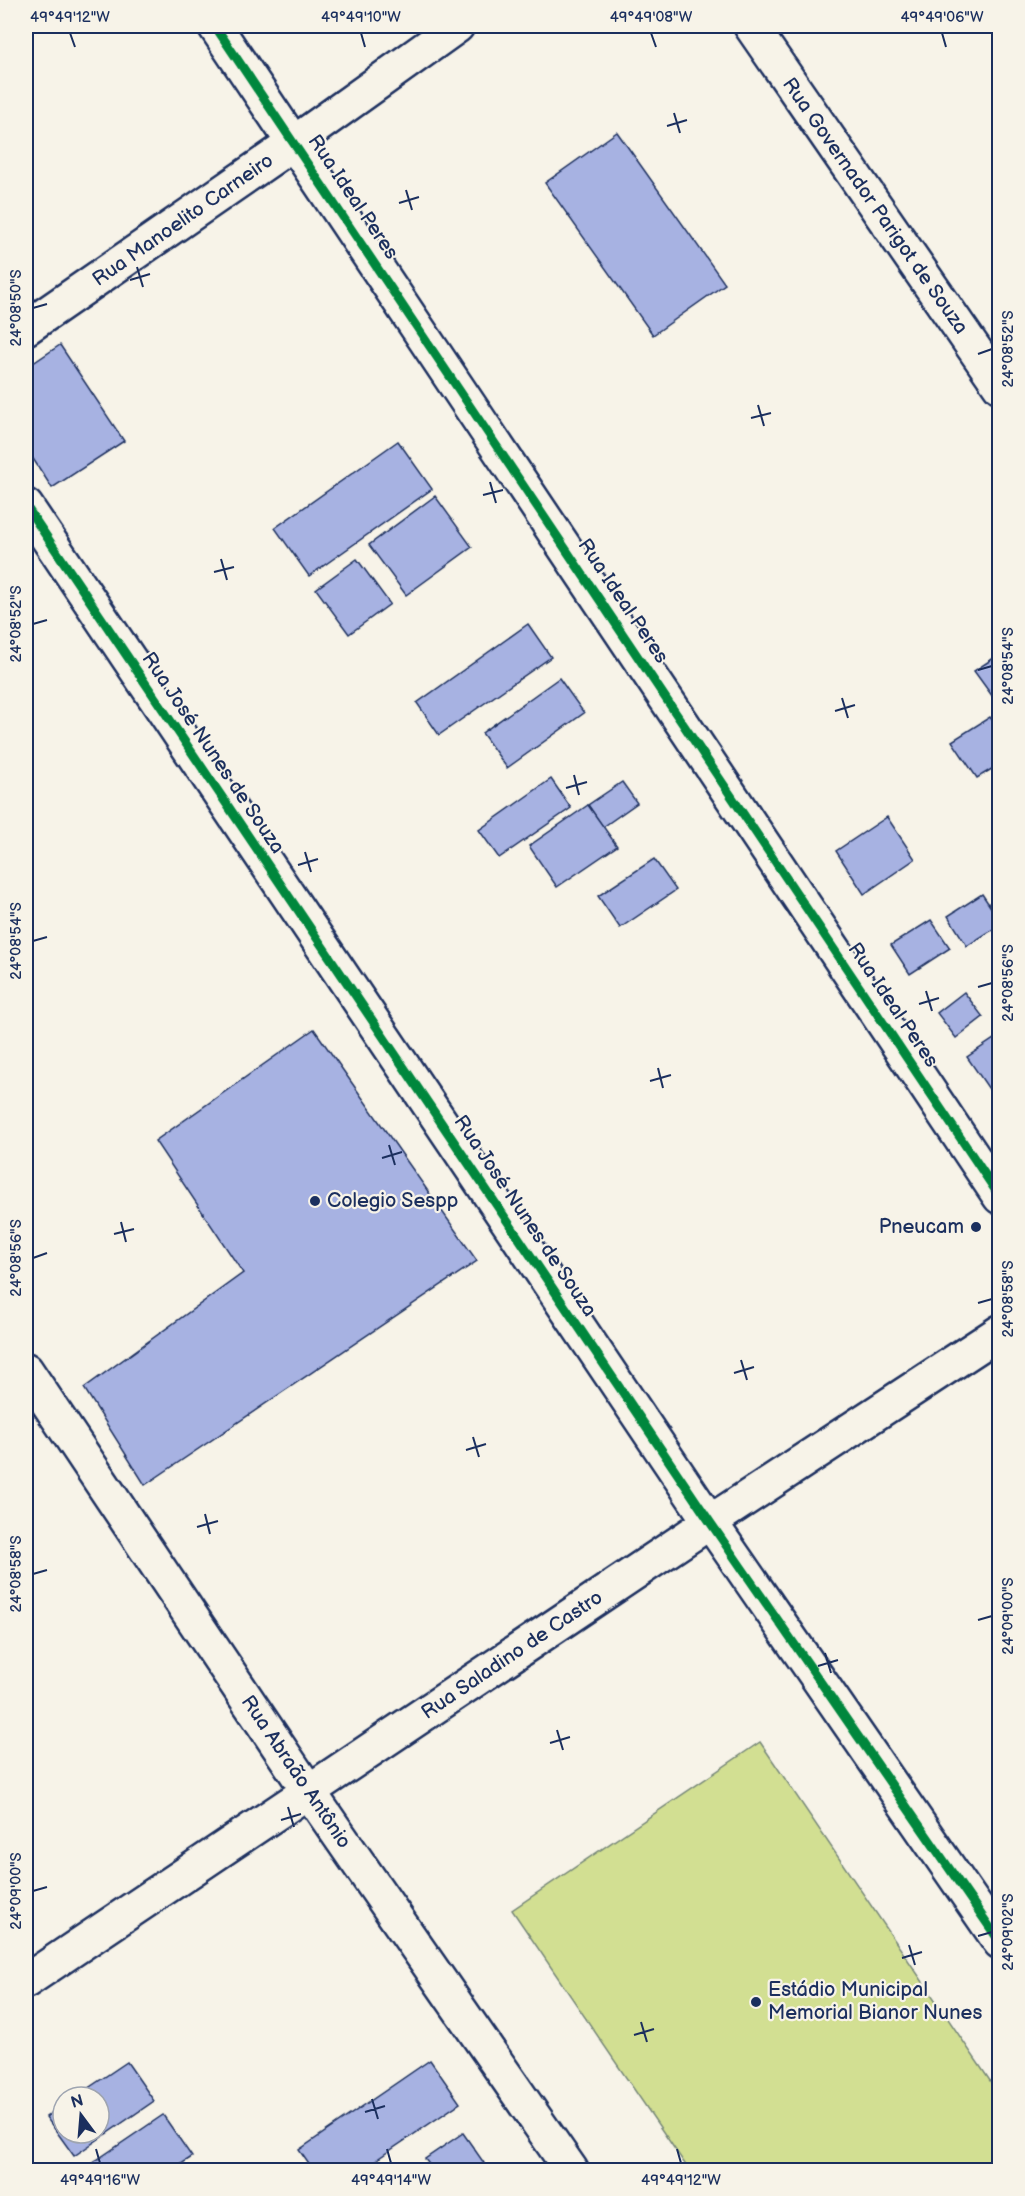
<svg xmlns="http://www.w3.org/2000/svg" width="1025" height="2196" viewBox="0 0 1025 2196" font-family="'Balsamiq Sans',sans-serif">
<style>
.green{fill:#d2df92;stroke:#768778;stroke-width:1.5}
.building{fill:#a7b2e2;stroke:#1b2f5e;stroke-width:1.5}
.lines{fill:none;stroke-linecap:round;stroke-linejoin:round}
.minor-casing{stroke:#1b2f5e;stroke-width:38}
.minor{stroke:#f7f3e8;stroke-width:33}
.cycleway-casing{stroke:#f7f3e8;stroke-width:13}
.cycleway{stroke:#00873e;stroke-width:9}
.ticks{fill:none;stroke:#1b2f5e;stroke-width:2}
.poi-dot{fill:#1b2f5e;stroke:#f7f3e8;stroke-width:2}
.labels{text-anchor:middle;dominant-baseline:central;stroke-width:4.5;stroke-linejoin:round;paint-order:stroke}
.street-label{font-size:20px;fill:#1b2f5e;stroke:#f7f3e8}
.poi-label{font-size:20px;fill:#1b2f5e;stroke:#f7f3e8;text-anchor:start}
.neatline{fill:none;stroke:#1b2f5e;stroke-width:2}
.ticks-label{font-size:15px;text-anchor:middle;fill:#1b2f5e}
</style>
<rect width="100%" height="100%" fill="#f7f3e8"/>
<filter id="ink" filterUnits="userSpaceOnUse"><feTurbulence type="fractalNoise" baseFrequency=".0167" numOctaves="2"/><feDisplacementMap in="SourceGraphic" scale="12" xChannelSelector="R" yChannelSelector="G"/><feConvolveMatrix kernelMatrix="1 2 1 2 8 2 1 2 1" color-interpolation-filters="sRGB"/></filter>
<g filter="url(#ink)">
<path class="green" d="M760 1742 999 2094V2170H689L512 1910Z"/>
<g class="building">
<path d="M617 132 725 284 653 335 545 183Z"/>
<path d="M60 345 124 441 52 488 26 448V368Z"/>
<path d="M398 441 432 489 309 576 275 528Z"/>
<path d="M435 496 472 547 406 595 369 545Z"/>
<path d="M357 559 390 604 349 634 316 589Z"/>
<path d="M528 624 551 657 439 735 417 703Z"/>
<path d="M1000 654V703L998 704 974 671Z"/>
<path d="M559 678 584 713 507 768 482 733Z"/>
<path d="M990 717 1000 731V764L977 778 952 741Z"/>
<path d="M551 779 571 808 499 858 479 830Z"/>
<path d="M622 782 637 803 603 827 588 805Z"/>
<path d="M588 805 617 846 557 887 529 846Z"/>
<path d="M887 817 915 859 864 894 836 851Z"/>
<path d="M654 859 676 890 620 928 598 896Z"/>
<path d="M982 894 1000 921V925L967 946 948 916Z"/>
<path d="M931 920 950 948 910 974 891 945Z"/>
<path d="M964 992 983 1017 956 1038 937 1013Z"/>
<path d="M314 1029 477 1261 145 1485 84 1388 243 1273 155 1141Z"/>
<path d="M1000 1035V1090L993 1095 967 1057Z"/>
<path d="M430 2060 460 2103 361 2170H313L299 2150Z"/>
<path d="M127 2062 154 2101 74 2156 46 2117 63 2105V2133H99V2097H75Z"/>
<path d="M163 2115 192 2157 172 2170H82Z"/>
<path d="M463 2133 484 2163 473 2170H433L425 2159Z"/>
</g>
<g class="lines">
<defs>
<g id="minor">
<path d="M215 26 1000 1197"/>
<path d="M751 26 1000 386"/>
<path d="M26 328 295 142 457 26"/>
<path d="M26 506 710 1522 1000 1942"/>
<path d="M26 1370 309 1792 571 2170"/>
<path d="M26 1981 710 1522 1000 1332"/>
</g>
</defs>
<use href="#minor" class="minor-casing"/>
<use href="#minor" class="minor"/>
<defs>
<g id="cycleway">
<path d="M215 26 1000 1197"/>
<path d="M26 506 710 1522 1000 1942"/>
</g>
</defs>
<use href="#cycleway" class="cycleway-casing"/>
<use href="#cycleway" class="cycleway"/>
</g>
</g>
<path class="ticks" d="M70 33 75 47M361 33 365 47M651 33 656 47M942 33 946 47M674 113 680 133M667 126 687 120M406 190 412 210M399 203 419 197M137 267 143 287M130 280 150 274M33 308 47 304M978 354 992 349M758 405 764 426M751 418 771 413M490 482 496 503M483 495 503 490M221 559 227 580M214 572 234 567M33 624 47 620M978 670 992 666M842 698 848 718M835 711 855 705M574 775 579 795M566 788 587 782M305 852 311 872M298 865 318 859M33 941 47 937M978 987 992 983M926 991 932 1011M919 1004 939 998M658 1068 663 1088M650 1081 671 1075M389 1145 395 1165M382 1158 402 1152M121 1222 126 1242M114 1234 134 1229M33 1258 47 1253M978 1303 992 1299M741 1360 747 1380M734 1373 754 1367M473 1437 479 1457M466 1450 486 1444M205 1514 210 1534M197 1527 218 1521M33 1574 47 1570M978 1620 992 1616M825 1653 831 1673M818 1666 838 1660M557 1730 563 1750M550 1743 570 1737M288 1807 294 1827M281 1820 301 1814M33 1891 47 1887M978 1936 992 1932M909 1945 915 1965M902 1958 922 1952M641 2022 647 2042M634 2035 654 2029M372 2099 378 2119M365 2112 385 2106M96 2149 100 2163M387 2149 391 2163M677 2149 681 2163"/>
<g class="poi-dot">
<circle cx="315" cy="1201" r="6"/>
<circle cx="976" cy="1227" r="6"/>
<circle cx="756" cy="2002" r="6"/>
</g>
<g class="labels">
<g class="street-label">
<text transform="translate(353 197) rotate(56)">Rua Ideal Peres</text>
<text transform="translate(875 206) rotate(55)">Rua Governador Parigot de Souza</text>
<text transform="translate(183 220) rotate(-35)">Rua Manoelito Carneiro</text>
<text transform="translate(623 601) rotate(56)">Rua Ideal Peres</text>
<text transform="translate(213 753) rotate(56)">Rua José Nunes de Souza</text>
<text transform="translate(893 1005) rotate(56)">Rua Ideal Peres</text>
<text transform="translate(525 1216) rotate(56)">Rua José Nunes de Souza</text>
<text transform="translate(512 1655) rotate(-34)">Rua Saladino de Castro</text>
<text transform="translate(296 1772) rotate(56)">Rua Abraão Antônio</text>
</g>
<g class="poi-label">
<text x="327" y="1201">Colegio Sespp</text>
<text x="964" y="1227" text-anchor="end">Pneucam</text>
<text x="768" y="1990">Estádio Municipal<tspan x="768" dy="23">Memorial Bianor Nunes</tspan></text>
</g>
</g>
<rect width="1025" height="2196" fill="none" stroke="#f7f3e8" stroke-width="66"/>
<g transform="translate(81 2115) rotate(344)"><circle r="28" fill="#f7f3e8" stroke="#9fa5b1" stroke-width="1.5"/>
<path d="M0-4.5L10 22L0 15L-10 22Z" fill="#1b2f5e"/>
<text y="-9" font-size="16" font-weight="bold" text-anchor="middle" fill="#1b2f5e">N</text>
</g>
<rect x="33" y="33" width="959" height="2130" class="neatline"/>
<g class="ticks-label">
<text x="70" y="22">49°49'12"W</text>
<text x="361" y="22">49°49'10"W</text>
<text x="651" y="22">49°49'08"W</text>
<text x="942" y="22">49°49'06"W</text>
<text transform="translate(16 308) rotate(-90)" y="5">24°08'50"S</text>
<text transform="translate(1008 349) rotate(-90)" y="5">24°08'52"S</text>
<text transform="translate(16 624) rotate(-90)" y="5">24°08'52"S</text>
<text transform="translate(1008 666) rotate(-90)" y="5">24°08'54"S</text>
<text transform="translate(16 941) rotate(-90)" y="5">24°08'54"S</text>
<text transform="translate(1008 983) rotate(-90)" y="5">24°08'56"S</text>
<text transform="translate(16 1258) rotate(-90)" y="5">24°08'56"S</text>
<text transform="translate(1008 1299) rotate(-90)" y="5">24°08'58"S</text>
<text transform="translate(16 1574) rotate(-90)" y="5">24°08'58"S</text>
<text transform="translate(1008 1616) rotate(-90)" y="5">24°09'00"S</text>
<text transform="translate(16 1891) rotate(-90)" y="5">24°09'00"S</text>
<text transform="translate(1008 1932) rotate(-90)" y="5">24°09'02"S</text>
<text x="100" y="2185">49°49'16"W</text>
<text x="391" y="2185">49°49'14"W</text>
<text x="681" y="2185">49°49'12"W</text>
</g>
</svg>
